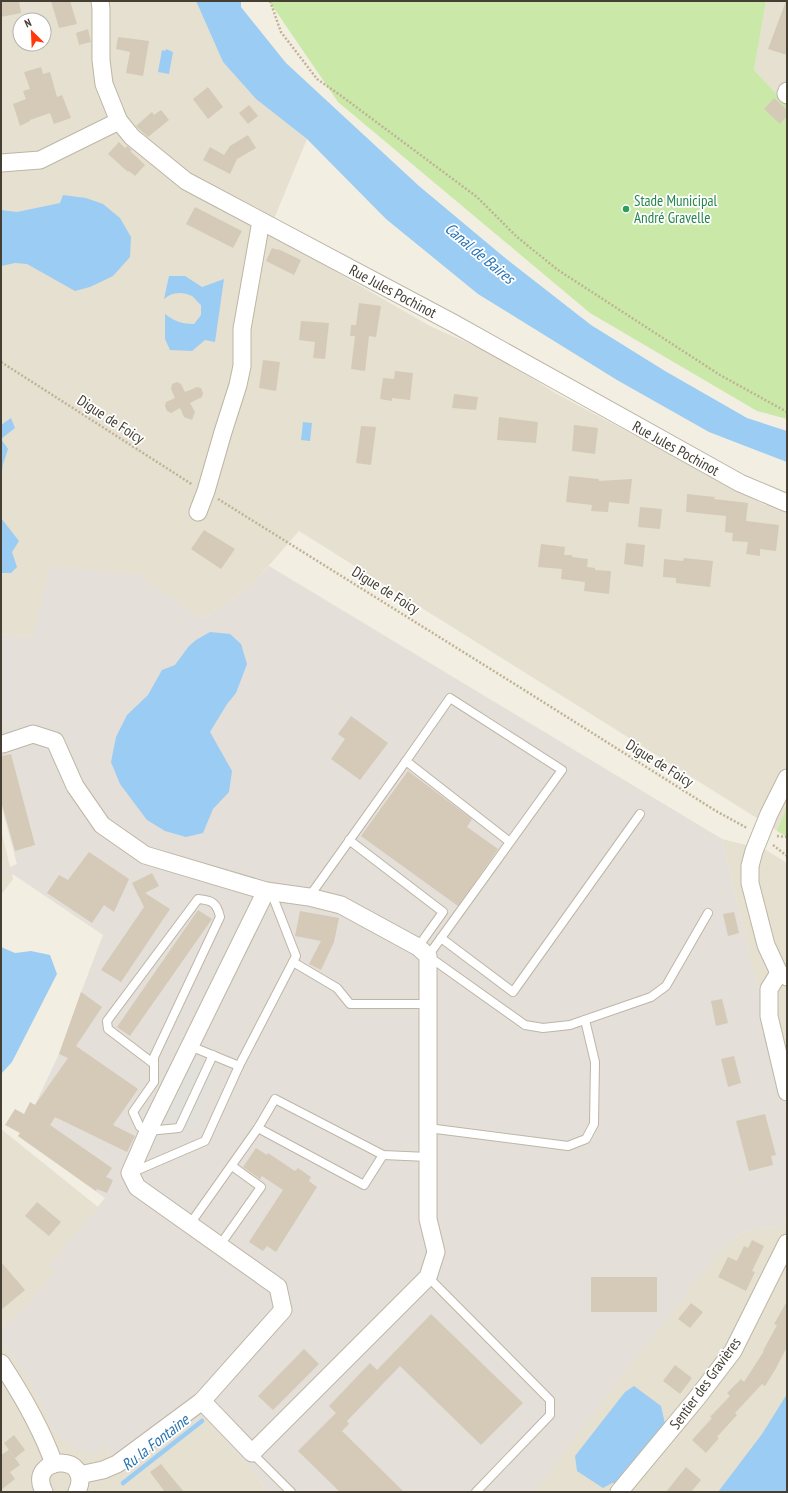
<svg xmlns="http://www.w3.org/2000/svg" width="788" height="1493" viewBox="0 0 788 1493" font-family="'PT Sans Narrow',sans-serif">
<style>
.residential{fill:#e6e0d0;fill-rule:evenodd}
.industrial{fill:#e4dfd8}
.green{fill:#cae9a9}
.parking{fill:#e2e0db}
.water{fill:#9bccf3}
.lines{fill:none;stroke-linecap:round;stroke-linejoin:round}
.stream{stroke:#9bccf3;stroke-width:4.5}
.building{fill:#d4cab7}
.service-casing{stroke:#beb6a5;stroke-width:10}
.minor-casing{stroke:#beb6a5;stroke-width:19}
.path{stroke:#c0b295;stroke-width:2.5;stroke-dasharray:2 2;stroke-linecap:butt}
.service{stroke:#fff;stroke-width:8}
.minor{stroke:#fff;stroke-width:17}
.leisure-dot{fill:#2e9e5b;stroke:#fff;stroke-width:1.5}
.labels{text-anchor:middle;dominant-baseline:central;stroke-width:3.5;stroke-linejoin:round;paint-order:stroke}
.leisure-label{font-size:15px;fill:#27864d;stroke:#fff;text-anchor:start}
.street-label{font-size:15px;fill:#443e33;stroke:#fff}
.water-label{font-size:16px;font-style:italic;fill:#2874b3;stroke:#fff}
</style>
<rect width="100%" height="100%" fill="#f2eee2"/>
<g class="residential">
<path d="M1 1H196L223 62 256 99 307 139 269 231 343 276 430 326 497 356 557 394 765 505H787V837L299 531 250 587 202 619 136 574 32 637 1 634ZM20 20H44V44H20Z"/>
<path d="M766 1H787V105L754 70Z"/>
<path d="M1 830 13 879 1 895Z"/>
<path d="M722 839 766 850 787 863V1111Z"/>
<path d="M1 1129 98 1207 49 1265 56 1271 32 1299 1 1330Z"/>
<path d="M787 1220V1492H532L556 1464 555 1463 717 1254 740 1234 755 1228 781 1227Z"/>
<path d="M1 1339 32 1385 56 1434 105 1445 109 1451 157 1450 196 1421 210 1422 263 1484 265 1492H1Z"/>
</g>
<path class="industrial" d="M50 566 136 574 202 619 250 587 269 566 722 839 787 1111V1220L781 1227 755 1228 740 1234 717 1254 556 1463V1464L532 1492H265L263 1484 210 1422H196L157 1450 122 1472 106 1446 93 1455 78 1450 64 1442 56 1434 32 1385 1 1339V1330L32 1299 55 1271 49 1265 105 1198 18 1136 35 1105 59 1054 82 990 103 935 14 875 1 871 17 864 1 804V634L32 637Z"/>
<g class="green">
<path d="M269 1H766L754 70 787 105V419L757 411 590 313 338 102Z"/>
<path d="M787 806V837L777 831Z"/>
</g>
<path class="parking" d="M193 1059 219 1070 192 1129 152 1142Z"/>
<g class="water">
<path d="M196 1H241V7L286 63 419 186 504 257 591 325 665 371 747 418 787 431V462L709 432 617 380 478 294 386 219 307 139 256 99 223 62Z"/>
<path d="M166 49 173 52 169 74 158 72 162 50 165 51Z"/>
<path d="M63 195 86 198 103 204 120 218 131 237 130 257 113 276 90 287 75 291 27 264 15 263 1 266V210L17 212 60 203Z"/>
<path d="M169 276H185L202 287 224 279 215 342 205 340 192 351 170 350 165 339V314C174 321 182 324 194 324L201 315V305C198 303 195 298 192 296 182 291 171 292 164 299Z"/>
<path d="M11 418 15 428 1 439 8 449 3 464 1 477V425Z"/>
<path d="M303 422 312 423 310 441 301 440Z"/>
<path d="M1 518 19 541 12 552 17 567 11 573H1Z"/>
<path d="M210 632 230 634 241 644 247 664 236 693 227 704 210 732 232 771 229 792 213 809 203 833 186 837 165 831 147 820 120 784 111 762 116 737 127 715 148 695 162 670 175 665 189 646 196 640Z"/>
<path d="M1 947 15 953 31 951 50 955 57 974 12 1062 1 1074Z"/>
<path d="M634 1386 661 1406 666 1428 617 1483H612L603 1488 577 1471 575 1456 625 1392Z"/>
<path d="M787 1394V1489L785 1492H718L762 1434Z"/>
</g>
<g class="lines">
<path class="stream" d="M123 1483 202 1421"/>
</g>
<g class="building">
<path d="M1 1H19L21 13 1 17Z"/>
<path d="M51 1H70L77 24 59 28Z"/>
<path d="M786 1 787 2V55L768 49Z"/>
<path d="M88 29 91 42 79 45 76 33Z"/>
<path d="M118 37 149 41 143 76 126 73 130 52 116 49Z"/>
<path d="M41 67 43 74 50 72 57 97 62 95 71 118 54 124 50 113 30 120V121L20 126 13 104 26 99 23 91 30 89 24 72Z"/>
<path d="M208 87 223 107 208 119 193 99Z"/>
<path d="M774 98 787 110V116L780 124 764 109Z"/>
<path d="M249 105 258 116 248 124 239 113Z"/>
<path d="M161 110 169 120 148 137 136 126 152 112 154 115Z"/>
<path d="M248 135 256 148 237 159 230 174 203 160 210 147 224 155 230 146Z"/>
<path d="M119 142 125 148 127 146 132 150 130 151 145 165 135 176 129 171 128 172 108 154Z"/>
<path d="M195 207 242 231 233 248 186 224Z"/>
<path d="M272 248 278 250V249L301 260 294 275 266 261Z"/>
<path d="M359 303 381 306 376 337 369 336 365 371 351 369 355 336H350L351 325H356Z"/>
<path d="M301 321 329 323 325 359 313 358 315 342 299 340Z"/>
<path d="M263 360 280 362 276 391 259 388Z"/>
<path d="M395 371 413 373 410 400 392 398V401L380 399 383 378 394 379Z"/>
<path d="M177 382 181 384 185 392 197 387 201 388 203 393 202 397 190 403 195 412 192 420 184 417 180 408 171 413 167 411 165 406 166 402 175 398 171 389 172 384Z"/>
<path d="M454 394 478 397 476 410 452 408Z"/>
<path d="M499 417 538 422 536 443 497 440Z"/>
<path d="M574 425 598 428 595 454 572 451Z"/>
<path d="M361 426 376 427 371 465 356 463Z"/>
<path d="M569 476 599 479V481L632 479 629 504 609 502 608 512 591 511 592 505 566 502Z"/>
<path d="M687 494 715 497 714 499 748 503 746 521 779 525 776 551 760 549V556L746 554 748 542 732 541 733 533 725 532 726 516 686 512Z"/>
<path d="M640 507 662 509 660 529 638 527Z"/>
<path d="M204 530 235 549 221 569 191 549Z"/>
<path d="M626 543 645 545 643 567 624 564Z"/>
<path d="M541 544 565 547 564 555H572V557L588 559 587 567 595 568V570L611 571 609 594 584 591 585 582 561 579 562 569 538 567Z"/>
<path d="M684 558 713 561 710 587 676 583V578L663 577 664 559 683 561Z"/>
<path d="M351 716 388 743 360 780 331 759 345 739 338 734Z"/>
<path d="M11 754 35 845 15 851 1 801V756Z"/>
<path d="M408 771 472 819 467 827 498 849 458 906 361 836Z"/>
<path d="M89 852 129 879 114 912 104 905 92 923 47 893 59 875 68 880Z"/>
<path d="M152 873 159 886 145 893 170 909 121 982 101 970 144 907 132 883Z"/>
<path d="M198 910 212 919 130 1036 117 1027Z"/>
<path d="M300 911 339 918 334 942 321 970 309 964 321 941 295 936Z"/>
<path d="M734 912 739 933 728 936 723 914Z"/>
<path d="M81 992 102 1007 76 1046 138 1089 113 1125 135 1136 127 1152 55 1117 50 1125 112 1168 106 1177 113 1180 107 1193 97 1189 96 1191 18 1136 20 1133 5 1125 15 1109 24 1114 30 1102 35 1105 68 1058 59 1054Z"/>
<path d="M722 999 728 1023 716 1026 711 1001Z"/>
<path d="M734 1056 741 1083 728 1087 721 1059Z"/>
<path d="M765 1114 776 1155 771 1156 773 1165 749 1171 736 1121Z"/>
<path d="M256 1148 267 1155 268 1153 295 1171 298 1168 311 1177 309 1181 317 1187 276 1252 267 1246 263 1251 249 1242 283 1190 262 1176 260 1179 243 1167Z"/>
<path d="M37 1202 61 1222 49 1236 25 1216Z"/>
<path d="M752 1240 764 1246 752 1271 755 1272 746 1291 718 1277 728 1257 737 1261 744 1246 748 1248Z"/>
<path d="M1 1262 25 1290 1 1310Z"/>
<rect x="591" y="1277" width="66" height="35"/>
<path d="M787 1301V1347L775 1370 765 1386 762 1384 735 1413 737 1415 717 1437 719 1438 706 1453 692 1440 712 1418 710 1417 730 1396 727 1393 741 1379 744 1382 764 1351H763L777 1325 774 1324Z"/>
<path d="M691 1303 703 1312 690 1328 678 1319Z"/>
<path d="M431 1314 523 1403 481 1445 400 1366 347 1421 349 1424 342 1431 404 1492H340L298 1451 336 1413 329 1406 370 1363 377 1370Z"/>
<path d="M304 1349 319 1364 273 1410 258 1396Z"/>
<path d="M675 1365 692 1378 680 1394 663 1381Z"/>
<path d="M14 1435 25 1450 15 1458 4 1443Z"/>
<path d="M9 1450 20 1465 10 1472 15 1479 1 1490V1455Z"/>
<path d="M161 1464 169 1474 184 1492H165L150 1472Z"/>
<path d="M686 1467 701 1480 691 1492H666Z"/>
</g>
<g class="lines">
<defs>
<g id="service">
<path d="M349 840 443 912 418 947"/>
<path d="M510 842 406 761 450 698 562 770C517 832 473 894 428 956L525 1025 543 1028 570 1025 651 997 666 986 708 913"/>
<path d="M309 897 406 761"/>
<path d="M441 938 513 992 640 814"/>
<path d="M293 962 337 988 350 1004H428"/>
<path d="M190 1046 239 1066"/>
<path d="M154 1064 108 1029 107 1021 198 899C212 900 217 903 220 917L154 1057V1082L133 1112 140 1127 148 1131 179 1128 213 1055"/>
<path d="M258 1128 364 1185 383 1155"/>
<path d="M428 1128 568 1146 586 1139 594 1124 595 1062 585 1020"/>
<path d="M133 1172 205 1141 239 1066 296 956 271 892"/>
<path d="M190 1224 258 1128 275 1099 383 1155 428 1157"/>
<path d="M220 1245 261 1187 232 1166"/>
<path d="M428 1277 550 1400V1415L476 1492"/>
<path d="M252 1453 291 1492"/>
</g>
<g id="minor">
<path d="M100 1 101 9V60L104 84 116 114 119 121 132 137 186 181 453 323 740 483 787 503"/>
<path d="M787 91 786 94 787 95"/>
<path d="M1 163 40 160 119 121"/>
<path d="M198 512 206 491 223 432 238 385 242 366V329L261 221"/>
<path d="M3 744 33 734 55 741 75 786 102 825 145 855 266 891 309 897 341 905 418 947 428 956V1219L436 1252 428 1277 252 1453 202 1401"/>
<path d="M787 778 769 814 754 851 750 866V883L766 945 779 973 787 977"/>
<path d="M779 973 769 989V1016L787 1092"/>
<path d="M1 1363C22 1395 41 1427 54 1464"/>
<path d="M79 1475 103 1470 117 1464 202 1401 283 1310 278 1287 137 1187 130 1173 152 1123 266 891"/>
<path d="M44 1492C25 1455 95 1452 77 1492"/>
<path d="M619 1492 697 1398 733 1351 787 1243"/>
</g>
</defs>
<use href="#service" class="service-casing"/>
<use href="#minor" class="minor-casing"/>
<g class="path">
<path d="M270 1 281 32 317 79 340 95 477 197 517 237 558 270 720 375 787 412"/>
<path d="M1 362 193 485"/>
<path d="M218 499 521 688 716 811 747 828"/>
<path d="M777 836 787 837"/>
<path d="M773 845 787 856"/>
</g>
<use href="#service" class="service"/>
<use href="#minor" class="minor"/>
</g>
<circle class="leisure-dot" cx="626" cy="209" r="4"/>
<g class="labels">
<g class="leisure-label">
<text x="634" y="200">Stade Municipal<tspan x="634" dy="17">André Gravelle</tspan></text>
</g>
<g class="street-label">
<text transform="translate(393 291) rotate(28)">Rue Jules Pochinot</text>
<text transform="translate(111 419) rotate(33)">Digue de Foicy</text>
<text transform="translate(676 448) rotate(29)">Rue Jules Pochinot</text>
<text transform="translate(386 590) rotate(32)">Digue de Foicy</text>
<text transform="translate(660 763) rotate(32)">Digue de Foicy</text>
<text transform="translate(705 1383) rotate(-54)">Sentier des Gravières</text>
</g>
<g class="water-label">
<text transform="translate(480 253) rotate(40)">Canal de Baires</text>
<text transform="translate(155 1442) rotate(-38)">Ru la Fontaine</text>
</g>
</g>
<rect width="788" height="1493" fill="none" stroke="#443e33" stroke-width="4"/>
<g transform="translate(32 32) rotate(336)"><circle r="19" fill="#ffffff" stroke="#b4b2ad"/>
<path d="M0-3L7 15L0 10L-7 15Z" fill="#ff390c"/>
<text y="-6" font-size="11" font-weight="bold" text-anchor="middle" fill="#443e33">N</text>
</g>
</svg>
